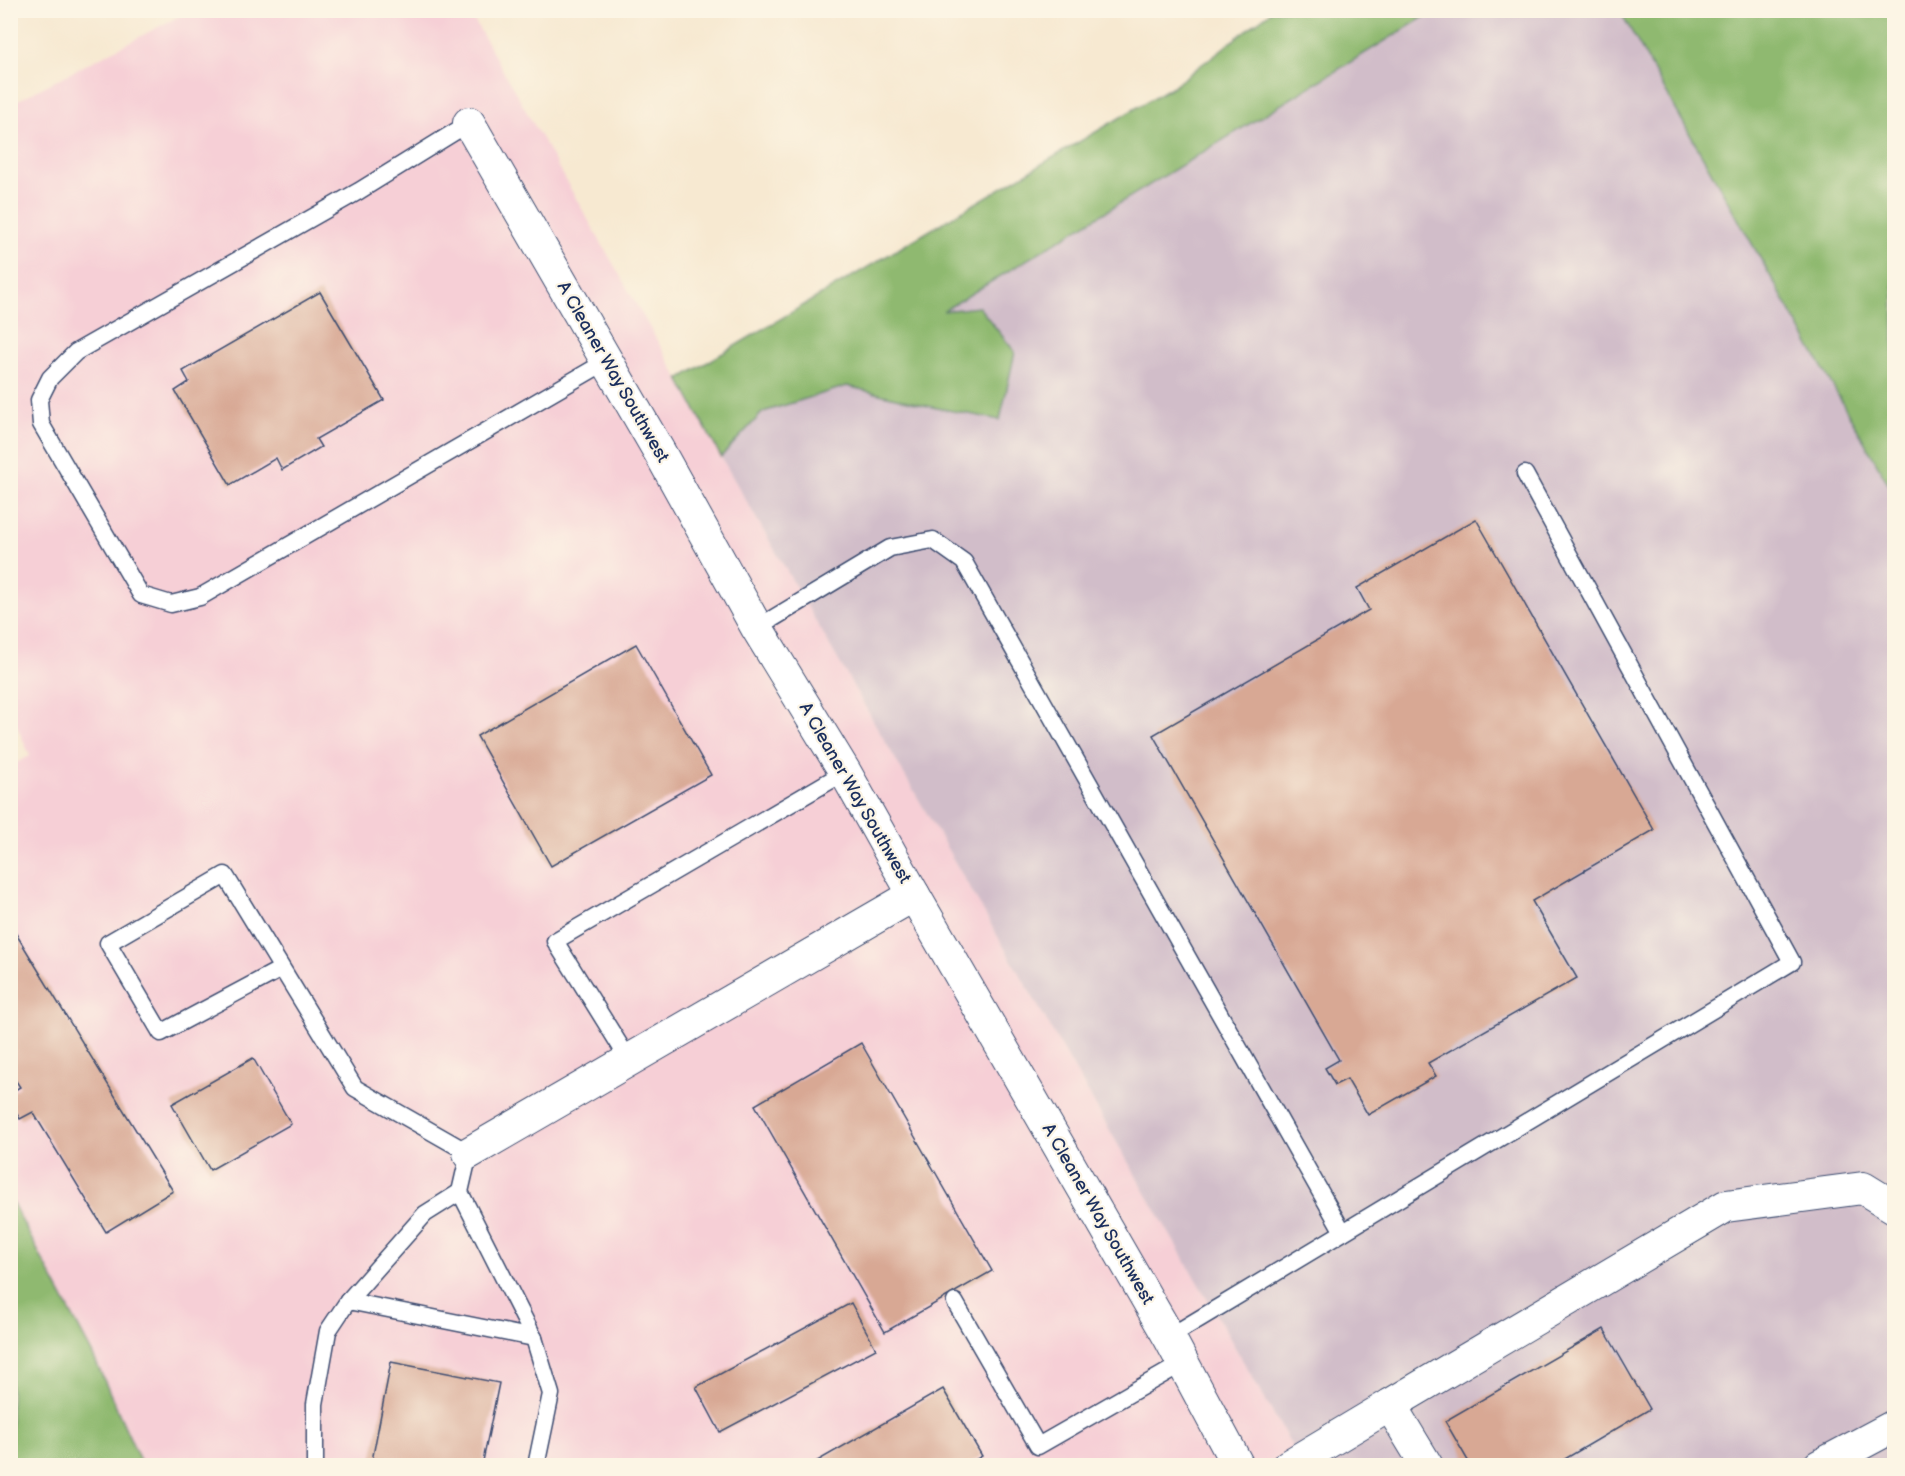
<svg xmlns="http://www.w3.org/2000/svg" width="1905" height="1476" viewBox="0 0 1905 1476" font-family="'Balsamiq Sans',sans-serif">
<style>
.built{fill:#f6cfd6}
.industrial{fill:#d1bdc9}
.forest{fill:#8fb970;stroke:#557467;stroke-width:1.5}
.building{fill:#d8a894}
.lines{fill:none;stroke-linecap:round;stroke-linejoin:round}
.service-casing{stroke:#3c4b6f;stroke-width:19}
.minor-casing{stroke:#3c4b6f;stroke-width:34}
.service{stroke:#fff;stroke-width:16}
.minor{stroke:#fff;stroke-width:32}
.labels{text-anchor:middle;dominant-baseline:central;stroke-width:4.5;stroke-linejoin:round;paint-order:stroke}
.street-label{font-size:18px;fill:#1b2f5e;stroke:#fcf5e5}
</style>
<rect width="100%" height="100%" fill="#fcf5e5"/>
<filter id="ink" filterUnits="userSpaceOnUse"><feTurbulence type="fractalNoise" baseFrequency=".0167" numOctaves="2"/><feDisplacementMap in="SourceGraphic" scale="12" xChannelSelector="R" yChannelSelector="G"/><feConvolveMatrix kernelMatrix="1 2 1 2 8 2 1 2 1" color-interpolation-filters="sRGB"/></filter>
<filter id="wash" filterUnits="userSpaceOnUse"><feTurbulence type="fractalNoise" baseFrequency=".008" numOctaves="4" result="noise"/><feDisplacementMap in="SourceGraphic" scale="24" xChannelSelector="R" yChannelSelector="G"/><feGaussianBlur stdDeviation="1.35" result="paint"/><feColorMatrix in="noise" values="0 0 0 0 0 0 0 0 0 0 0 0 0 0 0 0 0 1.4 0 .05"/><feComposite in="paint" operator="in"/></filter>
<g filter="url(#wash)">
<rect width="100%" height="100%" fill="#f7e9d1"/>
<path class="built" d="M189 11H469L679 379 721 457 1303 1465H142L92 1353 11 1200 10 766 30 756 10 710 11 104Z"/>
<path class="industrial" d="M1434 11H1620L1894 494V1465H1303L721 457 763 412 847 386 932 407 1000 420 941 312Z"/>
<g class="forest">
<path d="M1273 10 1434 11 943 311 979 307 1015 352 1000 420 932 407 847 386 763 412 721 457 679 379 1175 85Z"/>
<path d="M1620 11H1894V494Z"/>
<path d="M11 1200 92 1353 142 1465H11Z"/>
</g>
<g id="blocks">
<g class="building">
<path d="M320 292 384 400 316 439 321 447 282 470 276 458 230 485 175 391 189 382 183 371Z"/>
<path d="M1476 519 1654 830 1532 901 1577 978 1428 1063 1436 1076 1368 1115 1347 1079 1335 1085 1325 1068 1339 1060 1153 735 1369 610 1357 588Z"/>
<path d="M636 644 711 775 551 866 477 736Z"/>
<path d="M10 924 173 1191 106 1232 33 1112 20 1119 10 1103V1093L20 1087 10 1072Z"/>
<path d="M861 1043 992 1271 885 1332 755 1105Z"/>
<path d="M253 1058 291 1124 210 1170 172 1104Z"/>
<path d="M851 1303 876 1349 720 1432 696 1387Z"/>
<path d="M1604 1329 1650 1409 1553 1466H1471L1445 1421Z"/>
<path d="M391 1362 499 1383 482 1466H371Z"/>
<path d="M943 1389 982 1456 965 1466H813L812 1464Z"/>
</g>
</g>
</g>
<g filter="url(#ink)">
<use href="#blocks" fill-opacity="0" stroke="#3c4b6f" stroke-width="1.5"/>
<g class="lines">
<defs>
<g id="service">
<path d="M469 123 359 191 76 352 50 378 39 400 41 424 141 595 171 604 200 597 607 361"/>
<path d="M757 628 890 548 933 540 964 562 1343 1232"/>
<path d="M281 969 161 1033 108 943 225 875 355 1088 469 1153 460 1192 534 1338 551 1394 536 1466"/>
<path d="M629 1060 555 941 845 772"/>
<path d="M348 1301 534 1338"/>
<path d="M955 1302 1038 1446 1183 1363"/>
<path d="M1169 1337 1792 962 1525 474"/>
<path d="M315 1466V1404L328 1331 348 1301 425 1214 460 1192"/>
</g>
<g id="minor">
<path d="M469 123 660 453 757 628 845 772 914 895 1169 1337 1238 1466"/>
<path d="M469 1153 914 895"/>
<path d="M1288 1466 1390 1405"/>
<path d="M1427 1466 1390 1405 1726 1206 1863 1188 1894 1207"/>
<path d="M1819 1466 1894 1426"/>
</g>
</defs>
<use href="#service" class="service-casing"/>
<use href="#minor" class="minor-casing"/>
<use href="#service" class="service"/>
<use href="#minor" class="minor"/>
</g>
</g>
<g class="labels">
<g class="street-label">
<text transform="translate(613 372) rotate(60)">A Cleaner Way Southwest</text>
<text transform="translate(855 793) rotate(60)">A Cleaner Way Southwest</text>
<text transform="translate(1098 1214) rotate(60)">A Cleaner Way Southwest</text>
</g>
</g>
<rect width="1905" height="1476" fill="none" stroke="#fcf5e5" stroke-width="36"/>
</svg>
